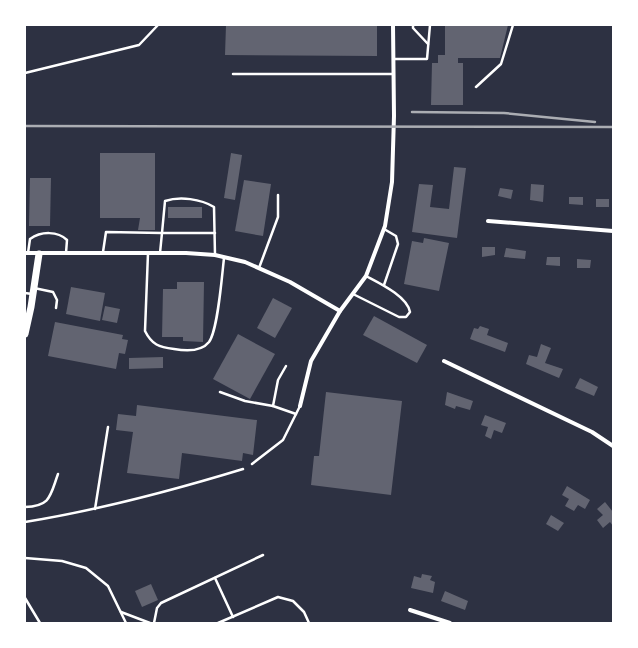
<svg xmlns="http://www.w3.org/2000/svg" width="638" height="648" viewBox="0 0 638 648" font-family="Commissioner,sans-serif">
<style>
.building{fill:#626471}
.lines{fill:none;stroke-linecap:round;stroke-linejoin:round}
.service{stroke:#fff;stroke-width:2.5}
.minor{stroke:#fff;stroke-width:4}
.secondary{stroke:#fff;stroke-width:7}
.rail{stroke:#abadb3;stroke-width:2.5}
</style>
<rect width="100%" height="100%" fill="#2d3142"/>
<g class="building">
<path d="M226 25H377V56L225 55Z"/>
<path d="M445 25H508L500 58H458V63H463V105H431L432 63H438V55H445Z"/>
<path d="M100 153H155V230H138L140 218H100Z"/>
<path d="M231 153 242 155 235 200 224 198Z"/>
<path d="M454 167 466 168 457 238 412 232 419 184 433 185 430 207 449 209Z"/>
<path d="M30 178H51L50 226H29Z"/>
<path d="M244 180 271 184 263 236 235 231Z"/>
<path d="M531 184 544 185 543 202 530 200Z"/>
<path d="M500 188 513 190 511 199 498 196Z"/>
<path d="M569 197H583V205L569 204Z"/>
<rect x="596" y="199" width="13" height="8"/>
<rect x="168" y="207" width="34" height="11"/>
<path d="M424 238 449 243 439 291 404 284 412 241 423 243Z"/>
<path d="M482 247H495V255L482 257Z"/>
<path d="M506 248 526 251 525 259 504 257Z"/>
<path d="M547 257H560V266L546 265Z"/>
<path d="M577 259 591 260 590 268H577Z"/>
<path d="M177 282H204L203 342 183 341V337H162L163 289H177Z"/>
<path d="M71 287 105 293 100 321 66 314Z"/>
<path d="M273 298 292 308 275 338 257 328Z"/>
<path d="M105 306 120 309 117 323 102 320Z"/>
<path d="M374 316 427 345 417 363 363 335Z"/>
<path d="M55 322 123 335 122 339 128 340 125 354 119 353 116 369 48 356Z"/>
<path d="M480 326 489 329 487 335 508 343 505 352 470 339 474 328 478 329Z"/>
<path d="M238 334 275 354 250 399 213 379Z"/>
<path d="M541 344 551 348 545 363 563 369 559 378 526 364 529 355 537 357Z"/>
<path d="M163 357V368L129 369V358Z"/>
<path d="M580 378 598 387 594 396 575 388Z"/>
<path d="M326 392 402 401 391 495 311 485 314 456H319Z"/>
<path d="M447 392 473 401 470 410 456 406 455 409 445 405Z"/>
<path d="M137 405 257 420 253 455 243 453 242 461 182 453 179 479 127 473 133 432 116 430 118 414 136 416Z"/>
<path d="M485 415 506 423 502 433 494 430 491 439 485 436 488 427 481 425Z"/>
<path d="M567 486 590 500 585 509 578 505 574 511 565 506 569 499 562 495Z"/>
<path d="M605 502 613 512V526L610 522 603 528 597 520 603 515 597 509Z"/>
<path d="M551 515 564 523 558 531 546 524Z"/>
<path d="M422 574 432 576 430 580 435 582 433 593 411 588 414 576 421 578Z"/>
<path d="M151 584 158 600 142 607 135 591Z"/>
<path d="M445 591 468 601 465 610 441 601Z"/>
</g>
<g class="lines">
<g class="service">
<path d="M413 25V28L428 44"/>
<path d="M394 59H427L430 25"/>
<path d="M25 73 139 45 158 25"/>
<path d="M233 74H393"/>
<path d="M476 87 501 64 513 25"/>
<path d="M103 252 106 232 162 233 165 201C180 196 201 199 214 207L215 255"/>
<path d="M28 253 30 239C41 231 58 231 67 240L66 253"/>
<path d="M148 253 145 331C152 345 159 347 174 349 185 351 201 352 209 342 218 330 222 275 224 258"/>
<path d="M160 253 162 233H215"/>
<path d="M259 268 278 217V195"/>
<path d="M384 285 398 244 396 236 384 229"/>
<path d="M34 288 53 292 57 300 56 308"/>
<path d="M25 293 32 294"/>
<path d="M353 294 399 317H406L410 312C407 296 379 283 366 276"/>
<path d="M286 366 278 380 273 406 296 414"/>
<path d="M220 392 245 401 273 406"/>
<path d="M252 464 283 440 300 406"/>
<path d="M25 507C51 506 50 496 58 474"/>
<path d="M95 509 108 427"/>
<path d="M25 522C99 510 171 491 243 469"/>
<path d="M25 558 62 561 86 568 108 586 126 623"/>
<path d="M215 578 233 617"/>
<path d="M25 598 40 623"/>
<path d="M121 612 150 623"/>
<path d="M154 623 157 608 161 603 263 555"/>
<path d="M218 623 278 597 293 601 304 612 309 623"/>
</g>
<g class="minor">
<path d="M488 221 613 231"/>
<path d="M25 253H186L215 255 245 262 290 282 340 311"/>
<path d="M444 361 592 432 613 446"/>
<path d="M300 406 311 361 340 311 366 276 385 226 392 182 394 116 393 25"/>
<path d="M410 610 450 623"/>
</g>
<path class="secondary" d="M25 334 31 307 39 254"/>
<g class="rail">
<path d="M412 112 504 113 595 122"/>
<path d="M25 126 613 127"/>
</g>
</g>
<rect width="638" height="648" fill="none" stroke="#ffffff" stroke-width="52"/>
</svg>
